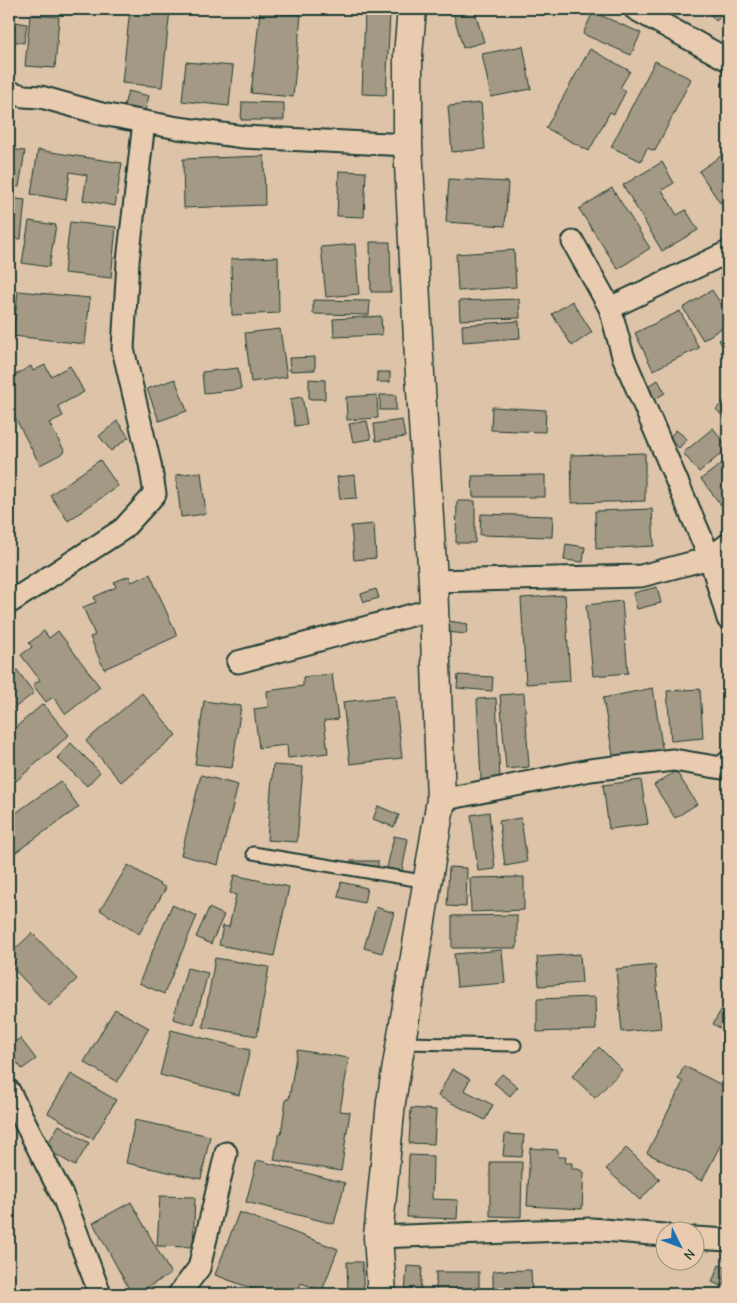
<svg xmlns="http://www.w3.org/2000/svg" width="737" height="1303" viewBox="0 0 737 1303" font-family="'Comic Neue',sans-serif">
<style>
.building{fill:#a39984;stroke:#1f3d34}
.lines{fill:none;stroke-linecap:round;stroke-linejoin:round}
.lane-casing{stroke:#1f3d34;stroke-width:15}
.street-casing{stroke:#1f3d34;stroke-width:25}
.secondary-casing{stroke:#1f3d34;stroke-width:31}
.lane{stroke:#e9ccb0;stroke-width:11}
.street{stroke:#e9ccb0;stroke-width:21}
.secondary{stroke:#e9ccb0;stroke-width:28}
</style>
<rect width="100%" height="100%" fill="#ddc3a8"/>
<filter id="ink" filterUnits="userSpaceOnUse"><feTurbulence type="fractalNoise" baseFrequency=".02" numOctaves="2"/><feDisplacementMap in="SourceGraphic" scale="10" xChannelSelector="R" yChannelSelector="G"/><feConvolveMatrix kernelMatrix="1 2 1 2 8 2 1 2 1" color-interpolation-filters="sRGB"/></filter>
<g filter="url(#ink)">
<g class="building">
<path d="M130 9H170L162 87 122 83Z"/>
<path d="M452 9H474L484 42 463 48Z"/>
<path d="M706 9H728V11L716 21Z"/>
<path d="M260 11 301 15 293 97 251 93Z"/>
<path d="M365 12 390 13 386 95 362 94Z"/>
<path d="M593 12 641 33 631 55 583 34Z"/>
<path d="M30 15 59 17 55 68 25 66Z"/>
<path d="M15 22 27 24 24 43 12 41Z"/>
<path d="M523 46 531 89 491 97 482 54Z"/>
<path d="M590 49 630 71 620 88 626 91 614 114 610 112 589 151 546 128Z"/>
<path d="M655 61 691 79 655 151 647 148 641 161 611 147Z"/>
<path d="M186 62 233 66 229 106 182 101Z"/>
<path d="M128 91 149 96 145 111 124 106Z"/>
<path d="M242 102 284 103V120H241Z"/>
<path d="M481 103 485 149 452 152 448 106Z"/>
<path d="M9 149 25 151 19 187 9 186Z"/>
<path d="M38 150 122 163 115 206 83 200 87 175 70 172 66 200 31 194Z"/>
<path d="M728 151V198L720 203 699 171Z"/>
<path d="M264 156 265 205 184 208 183 159Z"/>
<path d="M662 162 674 183 662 190 677 215 686 210 698 230 662 251 623 185Z"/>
<path d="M339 171 366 172 364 217 337 216Z"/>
<path d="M449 179 508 182 505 226 446 222Z"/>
<path d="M612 188 650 248 618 269 579 209Z"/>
<path d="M9 198 25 200 21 239 9 238Z"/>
<path d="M29 221 56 225 49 267 22 263Z"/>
<path d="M70 222 116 227 111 278 64 273Z"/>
<path d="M370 242H390L391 292H371Z"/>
<path d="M355 244 359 294 326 297 321 247Z"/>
<path d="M514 250 516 287 458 291 456 254Z"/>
<path d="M278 257 279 313 232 315 231 259Z"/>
<path d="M728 271V291L720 275Z"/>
<path d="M712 290 728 315V324L703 340 683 308Z"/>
<path d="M18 291 90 298 85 344 13 336Z"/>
<path d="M519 299 520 318 460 320 459 301Z"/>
<path d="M313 300 370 301 369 315 313 314Z"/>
<path d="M572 301 592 332 572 346 552 314Z"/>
<path d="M680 311 699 348 653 370 635 333Z"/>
<path d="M381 316 382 335 334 337 333 319Z"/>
<path d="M519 321 520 338 463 342 462 325Z"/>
<path d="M280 329 287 377 251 382 245 333Z"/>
<path d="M728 335V356L719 340Z"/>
<path d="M315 357V370L290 371 289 358Z"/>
<path d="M9 363 15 375 31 366 33 371 45 365 51 376 70 366 84 392 58 406 63 416 49 423 65 452 40 465 9 406Z"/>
<path d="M238 368 241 389 204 393 202 372Z"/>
<rect x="377" y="372" width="13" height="10"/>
<path d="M175 379 187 411 159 421 147 389Z"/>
<path d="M309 379 325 380V399H309Z"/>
<path d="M658 380 665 393 653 400 645 387Z"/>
<path d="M377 395 378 418 347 420 346 397Z"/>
<rect x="380" y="395" width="16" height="15"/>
<path d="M302 397 307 424 295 426 290 399Z"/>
<path d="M728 398V422L716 409Z"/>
<path d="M492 407 546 410 545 432 491 430Z"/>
<path d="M402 420 405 437 376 441 374 424Z"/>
<path d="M117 421 129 437 111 451 99 436Z"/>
<path d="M367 421 371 439 353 442 349 424Z"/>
<path d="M713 428 728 448 699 472 683 453Z"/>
<path d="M676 430 687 439 679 448 668 439Z"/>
<path d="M645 453V501L572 503 571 455Z"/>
<path d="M728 459V514L701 479Z"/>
<path d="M100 460 118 486 68 521 50 495Z"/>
<path d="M201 472 206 514 181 517 176 475Z"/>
<path d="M355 475 357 498 340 499 337 477Z"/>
<path d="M545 475V497H473L472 476Z"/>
<path d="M457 501H475V543H456Z"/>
<path d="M652 509 654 546 596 549 595 511Z"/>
<path d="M481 514 553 516 552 537 480 535Z"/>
<path d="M374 524 376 558 354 560 351 526Z"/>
<path d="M566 544 585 547 583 562 564 560Z"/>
<path d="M150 574 177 636 104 669 90 637 95 635 83 607 96 602 94 597 116 587 114 582 129 576 132 582Z"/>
<path d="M657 587 661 603 637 609 633 593Z"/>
<path d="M376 589 379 598 364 602 361 594Z"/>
<path d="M565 595 570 681 526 684 521 598Z"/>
<path d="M622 601 628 673 593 676 586 605Z"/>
<path d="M449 621 468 624 466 634 447 632Z"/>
<path d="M44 631 49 638 58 631 100 687 66 714 53 697 46 702 33 685 40 680 21 655 32 647 29 643Z"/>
<path d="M9 659 34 693 9 712Z"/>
<path d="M332 674 338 719 324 721 328 753 288 758 287 745 259 748 254 709 268 707 267 691 303 686V677Z"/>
<path d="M458 675 493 677 492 691 457 688Z"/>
<path d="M653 688 663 753 614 761 603 698Z"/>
<path d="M700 689 703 738 671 741 667 691Z"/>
<path d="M142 693 176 735 121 782 86 741Z"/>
<path d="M524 693 529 767 506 769 500 695Z"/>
<path d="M395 696 402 758 350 764 343 702Z"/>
<path d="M496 698 500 779 481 780 477 699Z"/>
<path d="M204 701 241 706 232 768 195 764Z"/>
<path d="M43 704 69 735 16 781 9 772V733Z"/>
<path d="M71 743 100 772 87 786 57 758Z"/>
<path d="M273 765 303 767 297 842 267 840Z"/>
<path d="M676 771 697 804 675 818 654 785Z"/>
<path d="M201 775 238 785 218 865 181 855Z"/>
<path d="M641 780 648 824 609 829 603 785Z"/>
<path d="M60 781 79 807 9 857V818Z"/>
<path d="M378 806 399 815 394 827 373 819Z"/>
<path d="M489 812 495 869 478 871 471 815Z"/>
<path d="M521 818 527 862 505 866 499 821Z"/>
<path d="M394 836 408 839 402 871 387 868Z"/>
<rect x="351" y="861" width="27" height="6"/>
<path d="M128 865 166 888 139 934 100 910Z"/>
<path d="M449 867 467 868 466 907 447 906Z"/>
<path d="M234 875 289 887 274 956 219 945 223 926 229 927 236 895 230 893Z"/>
<path d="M524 877V910L471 912 470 878Z"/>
<path d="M341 882 367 888 364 903 338 897Z"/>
<path d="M172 905 197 916 164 994 139 983Z"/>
<path d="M376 907 394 913 382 953 364 948Z"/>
<path d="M209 908 224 915 211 944 196 937Z"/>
<path d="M517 915V948H452V916Z"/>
<path d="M32 933 77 979 49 1006 9 964V955Z"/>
<path d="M502 950 505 983 457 987 454 954Z"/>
<path d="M580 954 582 983 539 986 537 957Z"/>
<path d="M215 958 269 967 257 1036 203 1027Z"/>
<path d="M655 965 661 1028 622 1032 616 969Z"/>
<path d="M187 968 208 973 194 1025 173 1019Z"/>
<path d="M595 997 596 1030 537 1032V999Z"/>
<path d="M728 998V1033L713 1024Z"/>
<path d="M115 1009 149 1028 117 1082 84 1062Z"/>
<path d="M171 1030 250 1050 239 1095 160 1075Z"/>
<path d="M20 1038 36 1059 22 1069 9 1052V1046Z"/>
<path d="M599 1047 622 1070 595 1098 572 1076Z"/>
<path d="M297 1050 349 1058 340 1111 350 1112 341 1171 274 1160 279 1133 281 1134 286 1099H289Z"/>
<path d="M684 1066 728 1088V1130L702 1181 647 1153 683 1082 678 1079Z"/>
<path d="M452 1069 470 1079 464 1090 493 1105 485 1120 438 1096Z"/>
<path d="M71 1074 116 1100 93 1139 48 1113Z"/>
<path d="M502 1074 518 1087 510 1096 494 1083Z"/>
<path d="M411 1108 436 1110 434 1144 409 1143Z"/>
<path d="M135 1120 210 1136 201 1179 126 1163Z"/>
<path d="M59 1125 89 1143 75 1166 45 1148Z"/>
<path d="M505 1134 524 1135 522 1157 503 1156Z"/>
<path d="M530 1148 558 1150V1157H566L565 1163H572V1169H578L584 1172 582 1209 527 1206Z"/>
<path d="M626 1148 660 1179 640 1200 606 1169Z"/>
<path d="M409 1155 433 1156 432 1199 458 1200 457 1219 407 1217Z"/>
<path d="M257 1160 345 1183 334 1224 246 1202Z"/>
<path d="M490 1162H522L521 1217 490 1216Z"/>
<path d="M160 1196 195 1197 193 1247 157 1246Z"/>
<path d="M131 1202 171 1274 135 1294H132L93 1223Z"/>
<path d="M239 1212 338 1249 322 1291 301 1283 297 1294H267L215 1275Z"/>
<path d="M347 1262H362L364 1294H348Z"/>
<path d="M719 1265 728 1268V1274L723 1287 712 1282Z"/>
<path d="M407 1266 422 1267 420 1294H405Z"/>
<path d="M531 1270 532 1294H493V1271Z"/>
<rect x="436" y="1272" width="43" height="22"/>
<path d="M74 1291V1294H54V1293Z"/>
</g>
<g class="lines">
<defs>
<g id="lane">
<path d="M253 853 428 882"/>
<path d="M401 1043 515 1045"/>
</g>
<g id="street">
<path d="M635 9 728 60"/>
<path d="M9 92 24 96 41 97 102 114 178 128 244 137 408 145"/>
<path d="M573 242 610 308 623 356 710 558 728 619"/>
<path d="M610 308 728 252"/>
<path d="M433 581 641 576 710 558 728 544"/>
<path d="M9 603 123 529 155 494 150 464 123 349 128 261 144 122"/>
<path d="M238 662 434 609"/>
<path d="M441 800 590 770 673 760 722 768 728 762"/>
<path d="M9 1091 64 1199 100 1294"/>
<path d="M378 1237 591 1229 664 1235"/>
<path d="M694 1238 728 1240"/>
<path d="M179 1294 199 1268 226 1153"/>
</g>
<path id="secondary" d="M382 1294 378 1237 391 1102 441 800 433 581 419 358 408 145V55L412 9"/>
</defs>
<use href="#lane" class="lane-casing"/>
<use href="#street" class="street-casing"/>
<use href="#secondary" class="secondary-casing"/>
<use href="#lane" class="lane"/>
<use href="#street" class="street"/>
<use href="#secondary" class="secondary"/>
</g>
</g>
<rect width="737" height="1303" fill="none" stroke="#e9ccb0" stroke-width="30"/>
<rect x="15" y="15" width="707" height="1273" fill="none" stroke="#1f3d34" stroke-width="2" filter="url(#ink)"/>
<g transform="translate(680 1246) rotate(132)"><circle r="24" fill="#e9ccb0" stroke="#98937e"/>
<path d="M0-4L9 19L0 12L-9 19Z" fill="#1f6fb2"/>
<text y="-8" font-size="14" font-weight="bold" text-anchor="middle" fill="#1f3d34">N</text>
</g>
</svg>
